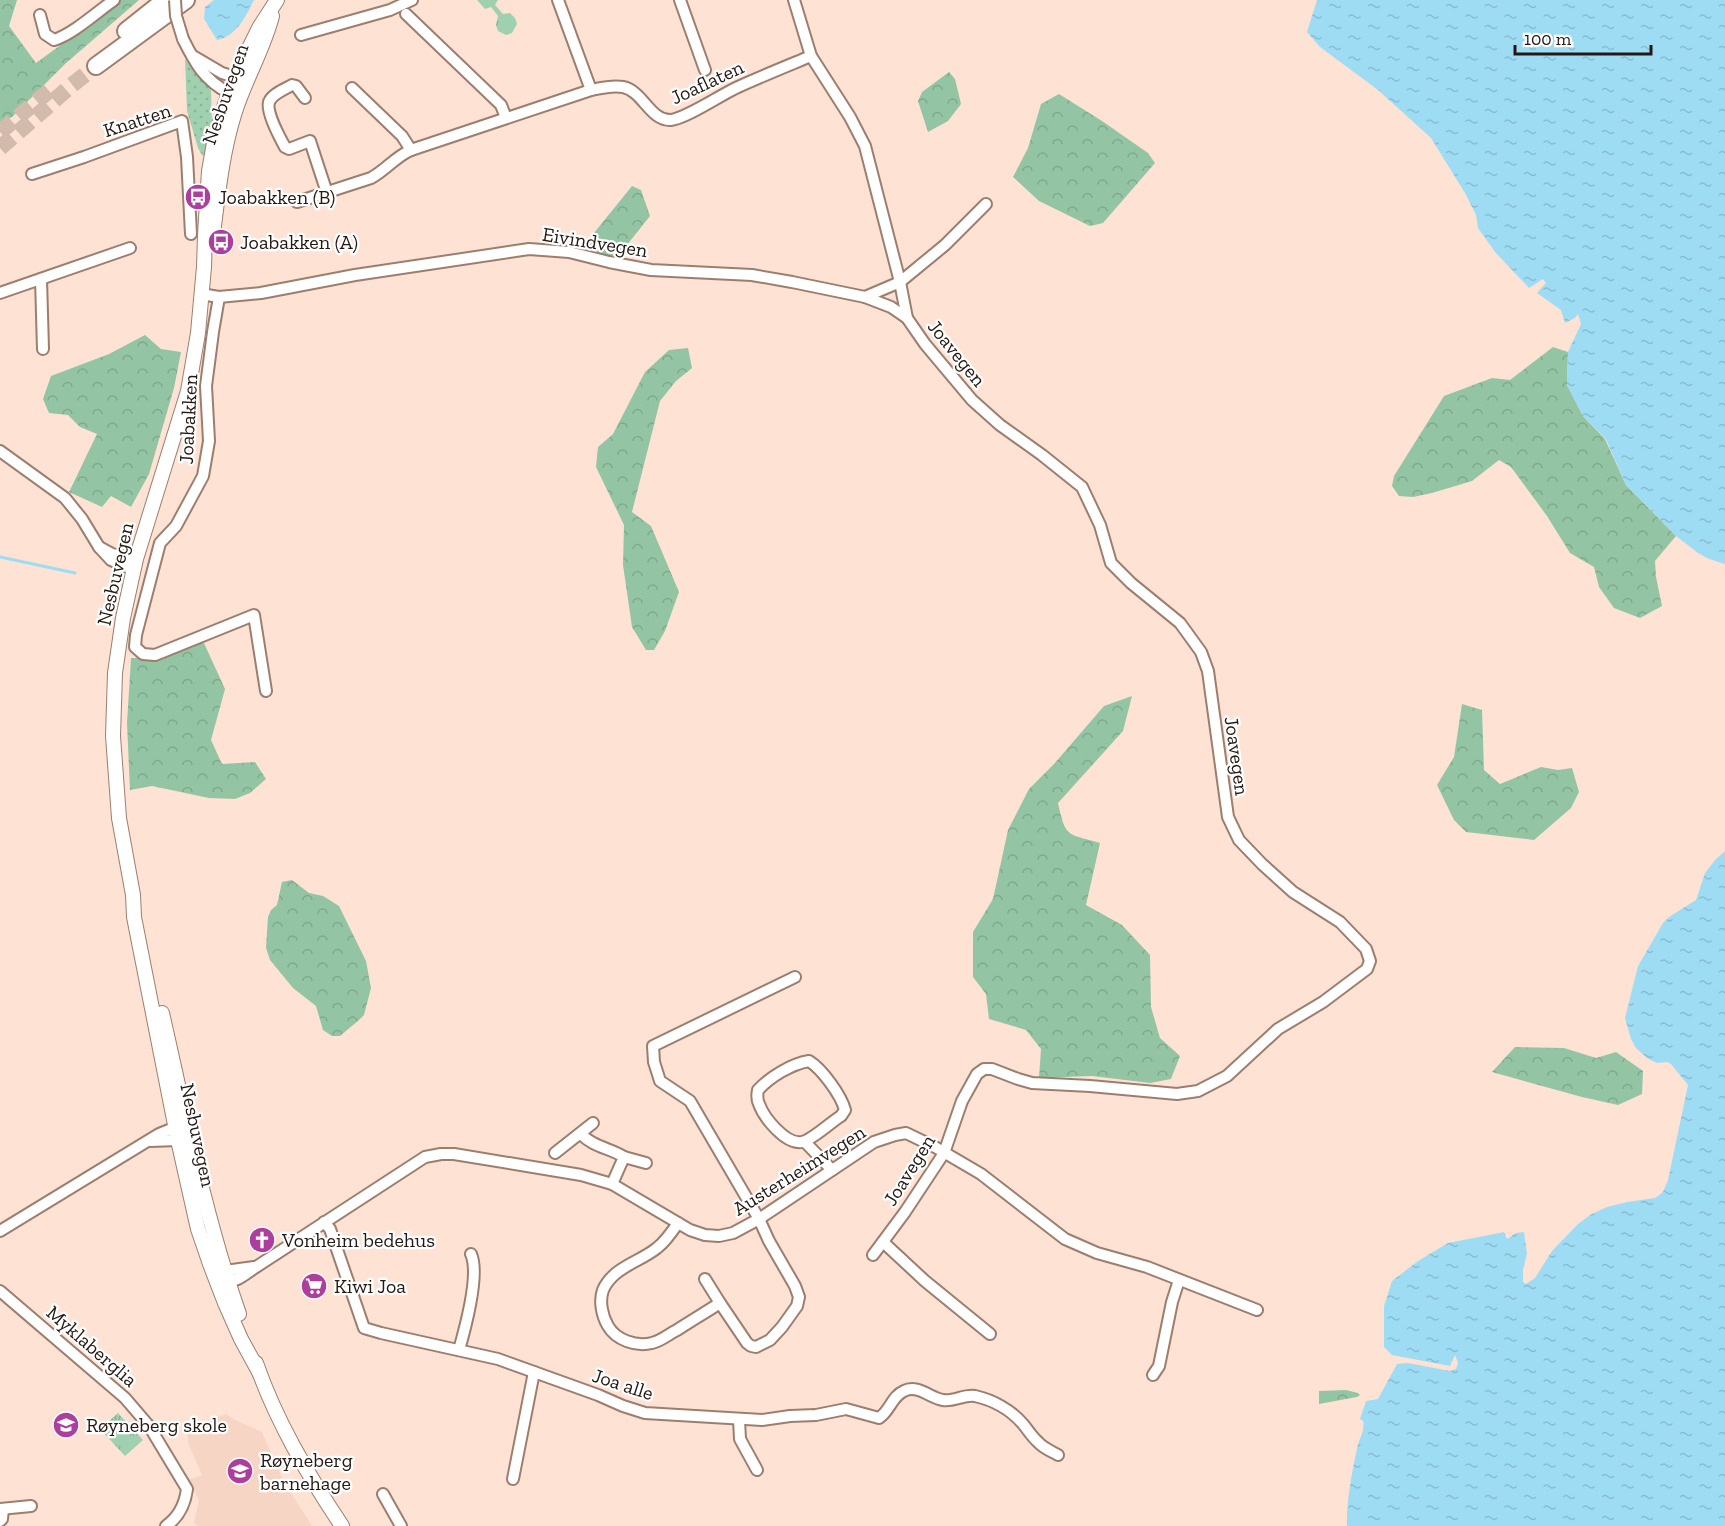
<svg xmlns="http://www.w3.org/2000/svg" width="1725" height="1526" viewBox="0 0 1725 1526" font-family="'Zilla Slab',serif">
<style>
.built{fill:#f6d5c4}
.grass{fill:url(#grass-dots)}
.forest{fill:url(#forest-crowns)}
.park{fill:url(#park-tufts)}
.water{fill:url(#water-ripples)}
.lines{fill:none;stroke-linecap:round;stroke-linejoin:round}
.stream{stroke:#9edcf4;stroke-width:3}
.highway-tunnel{stroke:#d2baad;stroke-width:16;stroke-dasharray:16 8;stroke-linecap:butt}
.minor-casing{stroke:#9d7e6e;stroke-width:14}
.major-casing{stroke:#9d7e6e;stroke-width:16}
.highway-casing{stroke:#9d7e6e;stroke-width:20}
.minor{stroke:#fff;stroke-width:10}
.major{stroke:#fff;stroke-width:14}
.highway{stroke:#fff;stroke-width:16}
.minor-bridge-casing{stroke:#9d7e6e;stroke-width:14;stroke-linecap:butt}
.minor-bridge{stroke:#fff;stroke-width:10}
.labels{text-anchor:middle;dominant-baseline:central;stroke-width:4.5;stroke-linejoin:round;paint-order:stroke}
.street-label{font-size:20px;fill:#241812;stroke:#fff}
.poi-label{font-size:20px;fill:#241812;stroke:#fff;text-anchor:start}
</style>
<defs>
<pattern id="grass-dots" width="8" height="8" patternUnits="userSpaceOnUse" patternTransform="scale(1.5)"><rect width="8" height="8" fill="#9fd0af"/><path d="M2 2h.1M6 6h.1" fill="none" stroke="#89b296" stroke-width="1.8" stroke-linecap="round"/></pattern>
<pattern id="forest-crowns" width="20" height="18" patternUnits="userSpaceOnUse" patternTransform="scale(1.5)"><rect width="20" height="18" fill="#93c5a4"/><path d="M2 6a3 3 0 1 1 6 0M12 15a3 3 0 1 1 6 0" fill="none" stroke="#7fa88c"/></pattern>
<pattern id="park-tufts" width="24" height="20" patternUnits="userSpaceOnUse" patternTransform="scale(1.5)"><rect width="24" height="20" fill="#9fd0af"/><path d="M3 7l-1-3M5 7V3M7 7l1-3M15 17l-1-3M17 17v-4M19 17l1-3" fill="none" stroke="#89b296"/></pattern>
<pattern id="water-ripples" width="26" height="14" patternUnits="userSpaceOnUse" patternTransform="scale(1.5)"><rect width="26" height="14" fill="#9edcf4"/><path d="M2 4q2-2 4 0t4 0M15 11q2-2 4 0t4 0" fill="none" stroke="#88bcd0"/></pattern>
</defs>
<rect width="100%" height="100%" fill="#fee2d4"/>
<path class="built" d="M226 1414 235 1420 262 1432 284 1482 312 1526H198L194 1523 199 1500 189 1480 202 1475 189 1445 187 1434 194 1427Z"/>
<path class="grass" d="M185 59 195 73 211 90 212 130 207 158 202 155 198 148 187 111Z"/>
<g class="forest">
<path d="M0 0H17L9 26 36 63 92 22 118 0H139L65 64 12 117 0 122Z"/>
<path d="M949 72 955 79 961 104 948 121 928 132 918 101 922 92Z"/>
<path d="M1059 94 1102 121 1148 153 1155 163 1103 223 1090 226 1039 201 1013 177 1028 148 1041 104Z"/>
<path d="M632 186 641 190 650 216 623 250 609 257 581 249Z"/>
<path d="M145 335 161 349 181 352 174 388 149 474 131 507 111 496 102 507 69 492 97 434 80 427 68 415 49 413 43 399 51 376 109 354Z"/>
<path d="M1553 347 1568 352 1567 385 1583 416 1605 439 1626 485 1676 536 1655 561 1656 577 1662 606 1640 618 1614 608 1599 587 1594 567 1570 553 1547 516 1511 467 1499 460 1472 481 1432 493 1413 497 1399 496 1392 486 1394 476 1444 396 1492 378 1510 380Z"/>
<path d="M688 348 692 368 676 381 660 401 632 512 651 526 679 592 665 631 654 650H646L632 627 623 565 624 525 596 467 598 447 613 434 645 372 669 350Z"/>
<path d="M203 641 225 689 211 740 222 764 255 762 266 779 250 793 235 799 209 798 152 786 130 790 127 723 131 658H163Z"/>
<path d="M1132 696 1123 731 1058 803C1066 839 1067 833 1100 843L1086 905 1122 925 1150 955 1151 1007 1160 1038 1180 1056 1171 1079 1150 1083 1092 1076 1039 1078 1041 1049 1026 1030 989 1019 986 994 973 977V932L993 899 1008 830 1029 789 1054 764 1104 706Z"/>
<path d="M1462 704 1482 710 1484 770 1500 784 1541 767 1558 770 1572 768 1579 792 1571 808 1534 840 1466 832 1454 820 1437 785 1454 757Z"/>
<path d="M292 880 309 893 323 896 339 906 366 961 371 988 364 1015 359 1020 340 1036H332L323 1030 316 1006 293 988 270 960 266 948 268 917 271 910 277 905 282 882Z"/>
<path d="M1515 1047 1564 1048 1596 1058 1616 1052 1643 1071 1642 1094 1618 1105 1582 1097 1492 1072Z"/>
<path d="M1346 1390 1358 1393 1360 1395 1357 1397 1319 1404V1391Z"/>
</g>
<g class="park">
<path d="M477 0H498L495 5 503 14 510 13 515 18 517 24 512 33 506 35 498 31 496 25 498 16 491 7 485 9Z"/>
<path d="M118 1413 143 1440 125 1456 100 1429Z"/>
</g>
<g class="water">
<path d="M214 0H254C246 16 236 37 217 40L204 19 205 7Z"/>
<path d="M1317 0H1725V564L1709 559 1698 553 1676 536 1626 485 1606 439 1583 416 1567 385V379L1568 352 1581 324 1578 314 1575 318 1565 323 1561 310 1537 293 1546 283 1543 279 1529 288 1495 252 1478 228 1476 215 1465 193 1431 138 1378 90 1320 47 1307 32Z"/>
<path d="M1725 851V1526H1347C1346 1504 1352 1471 1357 1449 1359 1438 1365 1432 1363 1421L1360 1419 1366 1401 1378 1399 1397 1364 1408 1363 1450 1371 1456 1369 1458 1363 1455 1355 1450 1366 1392 1355 1384 1347V1306L1392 1281 1418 1261 1448 1243 1504 1232 1507 1239 1516 1233 1524 1232 1527 1254 1523 1270V1282L1526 1284 1535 1278 1552 1251 1578 1224 1590 1215 1607 1207 1627 1202 1655 1198 1663 1192 1668 1180 1688 1085 1671 1064 1667 1062 1657 1063 1647 1058 1636 1048 1631 1039 1625 1018 1638 966 1663 923 1669 917 1696 900 1705 873 1716 859Z"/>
</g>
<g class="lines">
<path class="stream" d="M0 557 75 573"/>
<g class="highway-tunnel">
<path d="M0 132 50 90"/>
<path d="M0 148 72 85 96 66"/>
</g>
<defs>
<g id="minor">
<path d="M558 0 591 90"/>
<path d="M680 0 705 70"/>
<path d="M794 0 811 56 850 117 865 146 900 282 907 318 925 344 972 400 1000 425 1042 455 1082 487 1100 525 1111 563 1131 583 1180 623 1201 652 1208 671 1228 817 1239 840 1262 864 1293 892 1340 922 1366 949 1370 961 1367 969 1323 1002 1278 1029 1227 1076 1198 1091 1177 1094 1090 1086 1032 1083 1018 1079 992 1069H984L977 1074 962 1101 944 1153 905 1212 873 1255"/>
<path d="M406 14 501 105 506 118"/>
<path d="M40 15 45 34 54 40C73 34 97 12 114 0"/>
<path d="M301 35 390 10 412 0"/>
<path d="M183 39C195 63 204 80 229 93L236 91"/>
<path d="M193 56 222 73 235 77 239 82"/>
<path d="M352 88 402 136 411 150"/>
<path d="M305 98 296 86 292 85C285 89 272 94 269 102 266 112 280 138 285 147L289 149 310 141 327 193"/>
<path d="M32 174 84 157 182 121 187 157 191 234"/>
<path d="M297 202 371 178C386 170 395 157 411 150L591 90C601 88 612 85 623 87 643 91 650 121 671 120 687 118 722 94 738 87 762 76 787 66 811 56"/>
<path d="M41 279 43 349"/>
<path d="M0 293 130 248"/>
<path d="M201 294 219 297 261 293 355 275 529 249 569 252 609 262 651 270 752 275 792 282 865 297 891 307 907 318"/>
<path d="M219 297 213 332 206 386 209 441 203 476 176 526 160 543 136 635 135 647 143 654 155 655 254 615 266 691"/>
<path d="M865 297 900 282 945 245 986 204"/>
<path d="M0 451 65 498 82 519 99 547"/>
<path d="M134 570 111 560 99 547 112 554 136 559"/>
<path d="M809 1061C822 1069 841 1095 845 1110L841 1116C831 1122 812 1140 802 1142 786 1145 764 1118 759 1104 757 1100 757 1095 758 1090 770 1077 791 1064 809 1061Z"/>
<path d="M581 1134C593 1147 610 1148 624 1157L612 1184"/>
<path d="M150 1141 178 1140 184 1136"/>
<path d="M805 1142 832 1170"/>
<path d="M555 1153 593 1123"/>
<path d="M624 1157 646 1163"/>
<path d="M324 1222 330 1229 364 1328 381 1333 498 1359 598 1395 623 1406 645 1413 762 1420 790 1416 816 1415 846 1409 879 1418C890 1411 892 1396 904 1391 918 1384 930 1398 943 1400 954 1402 964 1394 975 1396 993 1400 1011 1410 1023 1424 1028 1430 1032 1437 1038 1442 1043 1448 1051 1451 1058 1455"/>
<path d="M678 1223C672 1232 666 1241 657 1248 640 1262 613 1267 603 1290 599 1301 602 1316 608 1326 616 1340 636 1347 652 1343 661 1341 669 1334 677 1330 691 1321 706 1312 720 1303L747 1343 751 1346 756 1347 770 1340 782 1327 797 1306 799 1297 795 1286 769 1241 759 1219 690 1101 660 1081 654 1062 653 1046 795 977"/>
<path d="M0 1231 159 1134 176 1127 181 1129"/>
<path d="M883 1242 925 1281 990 1334"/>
<path d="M221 1275 225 1271 254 1267"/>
<path d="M705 1279 720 1303"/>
<path d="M222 1281C236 1284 245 1274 256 1267L425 1157 441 1154H454L581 1175 612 1184 690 1230 705 1235 719 1236 733 1233 759 1219 874 1142 895 1135 906 1133 935 1147 981 1174 1065 1239 1097 1253 1147 1267 1257 1310"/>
<path d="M0 1291 125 1398 149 1426 187 1489C185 1504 179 1517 166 1526"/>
<path d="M459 1350C465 1329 480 1274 471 1254"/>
<path d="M1153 1375 1159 1366 1172 1302 1179 1280"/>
<path d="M739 1420 740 1439 757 1470"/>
<path d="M513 1479 534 1372"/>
<path d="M383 1494 401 1526"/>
<path d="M0 1509 31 1506"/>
<path d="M0 1521 2 1519 3 1509"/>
</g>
<g id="major">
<path d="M213 234C218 194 222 154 234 115 244 81 263 51 272 16"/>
<path d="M162 1013C185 1114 205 1217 239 1314"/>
<path d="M256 1363C276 1421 308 1475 342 1526"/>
<path d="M259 1372 241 1339 225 1303 210 1264 198 1229 178 1140 134 917 133 895 119 818 113 736 115 673 123 618 136 559 188 391 198 333 204 267 205 235 209 171 214 143 222 113 235 77 259 28 277 0"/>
</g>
<g id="highway">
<path d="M126 31 165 0"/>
<path d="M96 66 186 0"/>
</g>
</defs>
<use href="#minor" class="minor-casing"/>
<use href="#major" class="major-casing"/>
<use href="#highway" class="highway-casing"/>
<use href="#minor" class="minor"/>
<use href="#major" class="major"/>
<use href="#highway" class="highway"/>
<defs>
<path id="minor-bridge" d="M175 0 176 16 183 39"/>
</defs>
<use href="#minor-bridge" class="minor-bridge-casing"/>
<use href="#minor-bridge" class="minor-bridge"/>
</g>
<defs>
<symbol id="bus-disc" viewBox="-11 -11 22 22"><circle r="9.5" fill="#ac3f9e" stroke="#fff"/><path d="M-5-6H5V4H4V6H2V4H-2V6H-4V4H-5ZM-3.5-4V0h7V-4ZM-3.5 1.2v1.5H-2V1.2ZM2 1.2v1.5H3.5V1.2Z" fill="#fff"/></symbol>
<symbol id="church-disc" viewBox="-11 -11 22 22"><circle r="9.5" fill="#ac3f9e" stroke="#fff"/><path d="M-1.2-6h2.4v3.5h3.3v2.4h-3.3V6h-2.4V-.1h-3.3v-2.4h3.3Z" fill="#fff"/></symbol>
<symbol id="supermarket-disc" viewBox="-11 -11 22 22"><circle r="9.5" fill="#ac3f9e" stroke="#fff"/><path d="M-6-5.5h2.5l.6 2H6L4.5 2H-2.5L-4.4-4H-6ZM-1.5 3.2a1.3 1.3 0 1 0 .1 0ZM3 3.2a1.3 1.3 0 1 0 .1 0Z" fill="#fff"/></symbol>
<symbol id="school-disc" viewBox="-11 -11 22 22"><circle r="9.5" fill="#ac3f9e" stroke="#fff"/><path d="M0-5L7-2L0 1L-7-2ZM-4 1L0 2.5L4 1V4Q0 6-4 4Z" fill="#fff"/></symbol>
</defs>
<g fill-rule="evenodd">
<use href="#bus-disc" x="183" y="182" width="30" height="30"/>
<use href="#bus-disc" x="206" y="227" width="30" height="30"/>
<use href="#church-disc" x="247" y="1225" width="30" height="30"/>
<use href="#supermarket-disc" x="299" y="1271" width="30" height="30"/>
<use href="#school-disc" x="51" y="1410" width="30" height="30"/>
<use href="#school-disc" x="225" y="1456" width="30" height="30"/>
</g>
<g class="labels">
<g class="street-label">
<text transform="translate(707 82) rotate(-25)">Joaflaten</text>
<text transform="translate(225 94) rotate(-71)">Nesbuvegen</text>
<text transform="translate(137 120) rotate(-18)">Knatten</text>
<text transform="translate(595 242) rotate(9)">Eivindvegen</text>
<text transform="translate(957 353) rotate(51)">Joavegen</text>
<text transform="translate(188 419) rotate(-87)">Joabakken</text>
<text transform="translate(115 574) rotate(-77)">Nesbuvegen</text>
<text transform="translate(1237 756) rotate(82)">Joavegen</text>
<text transform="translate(198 1135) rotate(78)">Nesbuvegen</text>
<text transform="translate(799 1170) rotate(-32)">Austerheimvegen</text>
<text transform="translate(909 1170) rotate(-58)">Joavegen</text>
<text transform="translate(92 1346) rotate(41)">Myklaberglia</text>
<text transform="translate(623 1384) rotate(18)">Joa alle</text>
</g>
<g class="poi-label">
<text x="218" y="197">Joabakken (B)</text>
<text x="240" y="242">Joabakken (A)</text>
<text x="282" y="1240">Vonheim bedehus</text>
<text x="334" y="1286">Kiwi Joa</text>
<text x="86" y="1425">Røyneberg skole</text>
<text x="260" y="1460">Røyneberg<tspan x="260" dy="23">barnehage</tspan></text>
</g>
</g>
<path d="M1515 45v9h136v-9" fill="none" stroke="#241812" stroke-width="3"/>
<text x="1524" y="45" font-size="18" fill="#241812" stroke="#ffffff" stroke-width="4.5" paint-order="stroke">100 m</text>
</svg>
